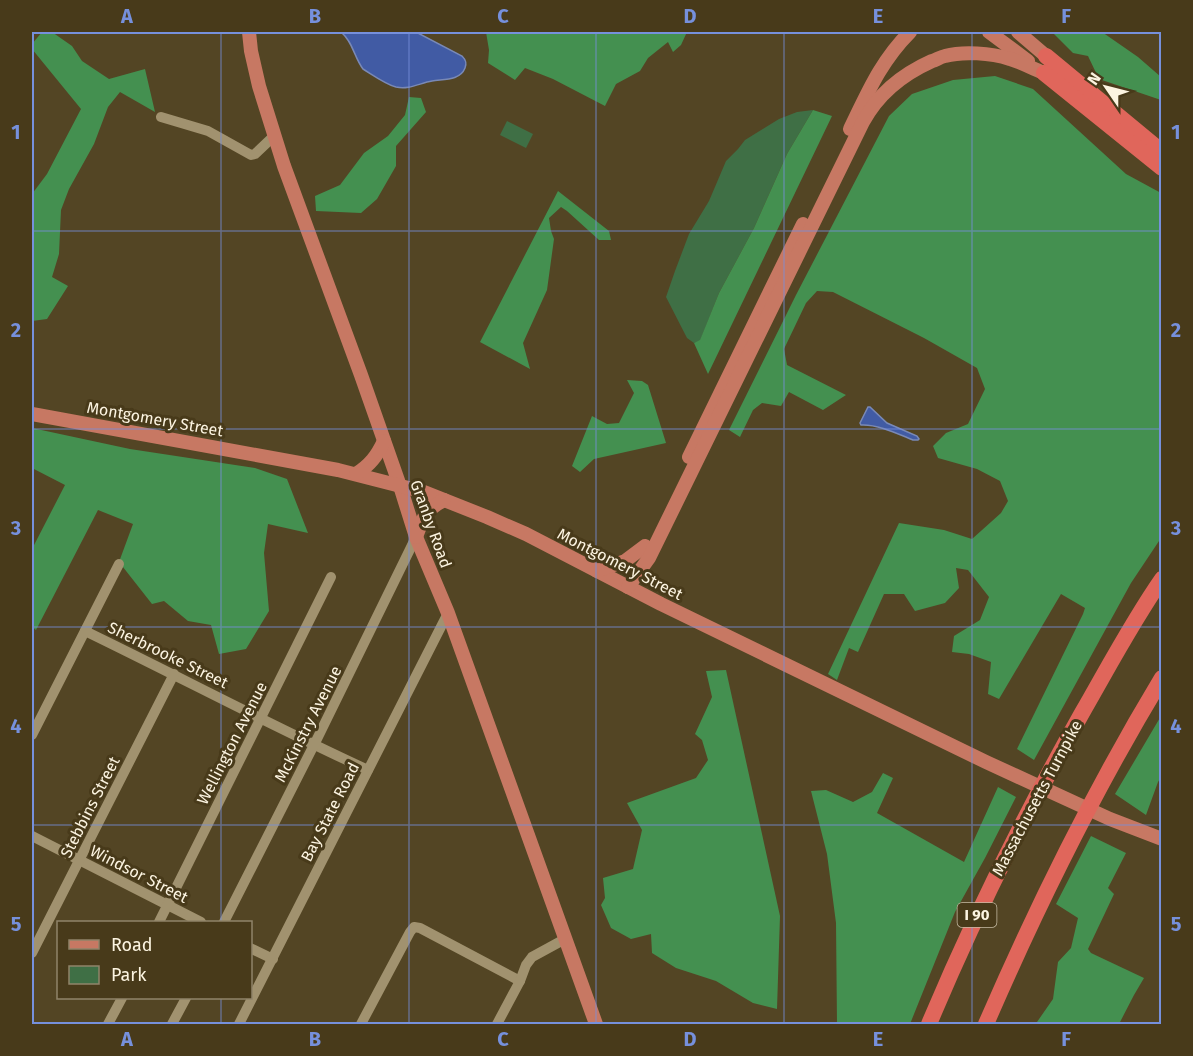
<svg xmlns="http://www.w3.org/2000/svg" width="1193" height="1056" viewBox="0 0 1193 1056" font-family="'Fira Sans',sans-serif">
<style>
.green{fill:#3f6f45}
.forest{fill:#449050}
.water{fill:#415ba4;stroke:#7989b6;stroke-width:1.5}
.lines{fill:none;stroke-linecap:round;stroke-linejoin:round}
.minor{stroke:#a1926f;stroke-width:10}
.major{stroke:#c77863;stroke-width:14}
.highway{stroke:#e0665b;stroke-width:16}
.grid{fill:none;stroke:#7690dc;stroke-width:1.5;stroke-opacity:0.55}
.labels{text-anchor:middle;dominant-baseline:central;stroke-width:6;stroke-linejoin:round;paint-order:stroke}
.shield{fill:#483a1a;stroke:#c6bca5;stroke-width:1.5}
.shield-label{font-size:15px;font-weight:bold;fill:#fcf4e1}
.street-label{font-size:16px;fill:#fcf4e1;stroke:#483a1a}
.neatline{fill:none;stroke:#7690dc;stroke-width:2}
.grid-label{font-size:20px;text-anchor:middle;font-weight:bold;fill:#7690dc}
</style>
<rect width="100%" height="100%" fill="#534524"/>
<g class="green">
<path d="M813 110 787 154 754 228 719 293 700 341 694 343 687 338 666 297 675 271 689 234 709 201 726 161 738 149 745 140 779 119 797 112Z"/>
<path d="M507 121 533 134 526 148 500 135Z"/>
</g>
<g class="forest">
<path d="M42 32H52L72 46 82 61 109 79 145 69 155 112 120 92 108 107 94 144 69 189 61 210 59 254 52 277 68 286 47 319 32 321V194L47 174 81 109 32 49V44Z"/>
<path d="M486 32H687L681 45 673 52 668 42 648 58 640 71 616 84 605 106 553 79 525 68 515 80 488 63 489 50Z"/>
<path d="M1052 32H1102L1138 57 1161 77V100L1099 79 1088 56 1073 53Z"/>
<path d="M995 76 1033 89 1126 174 1161 193V538L1131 583 1034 760 1017 749 1083 614 1085 608 1061 594 999 699 988 694 991 662 969 654 952 652 954 636 980 620 989 597 968 570 956 568 959 588 945 603 915 611 904 594H884L858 652 849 648 837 680 828 674 899 523 944 530 972 539 1001 513 1008 501 1000 481 977 469 938 458 933 446 946 433 968 424 985 389 977 368 924 338 833 292 817 291 806 303 784 349 787 365 846 395 823 410 789 392 781 406 762 403 753 410 740 437 729 430 796 295 889 116 912 94 953 80Z"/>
<path d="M409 97 421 98 426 112 396 146V166L377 199 361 213 316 211 315 196 340 185 364 153 388 136 405 115Z"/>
<path d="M813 110 832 116 708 374 694 343 700 340 719 293 754 228 787 154Z"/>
<path d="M558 191 609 231 611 240H599L567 211 561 207 549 218 551 231 554 239 547 290 523 343 530 369 480 342Z"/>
<path d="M627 380 642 381 648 385 666 443 594 459 580 472 572 466 592 416 607 424 619 423 634 393Z"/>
<path d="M32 428 130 449 255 468 287 479 308 533 268 524 264 553 269 611 246 649 219 654 211 625 188 621 164 601 152 604 119 562 133 524 98 510 36 630 32 627V549L65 485 32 468Z"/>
<path d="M726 670 780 916 777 1009 753 1003 716 981 676 968 652 953 651 934 631 939 611 928 601 905 605 898 603 878 633 869 642 830 627 803 696 778 708 760 702 740 695 734 712 697 706 671Z"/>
<path d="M1161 716V777L1158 782 1146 815 1115 794Z"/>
<path d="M883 773 893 778 877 813 964 862 998 787 1016 797 985 858 955 912 910 1024H837L836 923 827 854 811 791 826 790 853 802 872 792Z"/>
<path d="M1091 836 1126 853 1108 888 1114 894 1088 949 1091 953 1144 978 1134 995 1119 1024H1033L1037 1022 1053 999 1058 962 1071 948 1078 918 1056 904Z"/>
</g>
<g class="water">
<path d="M341 32H416L462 56C466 60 467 63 465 68 460 81 443 79 432 81 420 83 409 90 396 87 385 84 373 75 363 69 354 57 353 42 341 32Z"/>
<path d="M868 407H870L887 423 917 436 919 439 918 440H913C898 434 878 424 861 425L860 423Z"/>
</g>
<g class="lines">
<g class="minor">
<path d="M161 117 208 131 251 155 255 154 274 136"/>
<path d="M85 631C180 677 272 726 368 770"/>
<path d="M32 735 119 564"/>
<path d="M32 836 201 922"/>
<path d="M159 922 331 577"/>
<path d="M224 922 317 739 416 537"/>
<path d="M250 948 273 959"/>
<path d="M32 953 174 674"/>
<path d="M108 1024 122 998"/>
<path d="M172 1024 186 998"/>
<path d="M239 1024 448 613"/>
<path d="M361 1024 410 932 414 927 420 928 520 981"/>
<path d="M497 1024 520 981 526 965 532 957 565 939"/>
</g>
<g class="major">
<path d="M249 32 251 51 259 86 284 166 361 375 400 486 416 537 448 613 596 1024"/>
<path d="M989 32 1028 61"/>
<path d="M1018 32 1046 56"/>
<path d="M850 129C868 92 881 61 910 32"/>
<path d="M32 414 338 470 424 492 487 517 526 534 661 604 986 762 1110 819 1162 839"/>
<path d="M689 457 803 224"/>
<path d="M356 474C370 465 377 456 384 441"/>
<path d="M416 537C423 518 425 510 444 500"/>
<path d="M597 571 625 561 645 546"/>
<path d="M628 587 649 558 863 122C878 94 903 74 932 61 936 60 940 57 945 56 963 51 991 53 1010 59 1021 62 1033 69 1044 73"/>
</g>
<g class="highway">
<path d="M1046 56 1162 152"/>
<path d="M1044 73 1162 168"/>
<path d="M929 1024C974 917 1025 814 1082 713 1108 668 1132 622 1162 579"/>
<path d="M986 1024C1037 906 1095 789 1162 678"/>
</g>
</g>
<path class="grid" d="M221 32V922M409 32V1024M596 32V1024M784 32V1024M972 32V1024M32 231H1162M32 429H1162M32 627H1162M32 825H1162M221 998V1024"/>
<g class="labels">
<rect class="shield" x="957.5" y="903" width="39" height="24" rx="4.5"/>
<g class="shield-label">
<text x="977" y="915">I 90</text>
</g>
<g class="street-label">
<text transform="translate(155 419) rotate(10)">Montgomery Street</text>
<text transform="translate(431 524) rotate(70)">Granby Road</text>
<text transform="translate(620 564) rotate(27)">Montgomery Street</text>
<text transform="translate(168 655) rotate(26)">Sherbrooke Street</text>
<text transform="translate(308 724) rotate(-63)">McKinstry Avenue</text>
<text transform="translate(232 743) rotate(-63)">Wellington Avenue</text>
<text transform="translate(1037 798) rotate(-62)">Massachusetts Turnpike</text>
<text transform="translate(90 807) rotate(-63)">Stebbins Street</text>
<text transform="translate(330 812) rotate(-63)">Bay State Road</text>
<text transform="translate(139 874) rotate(27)">Windsor Street</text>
</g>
</g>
<rect width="1193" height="1056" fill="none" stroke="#483a1a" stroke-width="66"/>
<rect x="57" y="921" width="195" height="78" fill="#483a1a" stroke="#90846a" stroke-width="1.5"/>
<rect x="69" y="940" width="30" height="9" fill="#c77863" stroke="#90846a" stroke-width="1.5"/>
<text x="111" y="951" font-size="18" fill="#fcf4e1">Road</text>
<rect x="69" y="966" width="30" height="18" fill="#3f6f45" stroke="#90846a" stroke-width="1.5"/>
<text x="111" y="981" font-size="18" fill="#fcf4e1">Park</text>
<g transform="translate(1106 87) rotate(305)" stroke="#483a1a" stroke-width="4.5" paint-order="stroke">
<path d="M0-4.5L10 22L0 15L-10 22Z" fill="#fcf4e1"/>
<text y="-9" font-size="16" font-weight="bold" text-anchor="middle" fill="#fcf4e1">N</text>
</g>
<rect x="33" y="33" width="1127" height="990" class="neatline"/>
<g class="grid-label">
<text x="127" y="23">A</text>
<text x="315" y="23">B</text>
<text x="503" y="23">C</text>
<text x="690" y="23">D</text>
<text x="878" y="23">E</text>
<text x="1066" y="23">F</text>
<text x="16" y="139">1</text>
<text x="1176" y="139">1</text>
<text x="16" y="337">2</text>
<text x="1176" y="337">2</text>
<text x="16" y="535">3</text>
<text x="1176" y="535">3</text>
<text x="16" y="733">4</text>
<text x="1176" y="733">4</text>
<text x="16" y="931">5</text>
<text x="1176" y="931">5</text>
<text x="127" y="1046">A</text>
<text x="315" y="1046">B</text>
<text x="503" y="1046">C</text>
<text x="690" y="1046">D</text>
<text x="878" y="1046">E</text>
<text x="1066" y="1046">F</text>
</g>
</svg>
